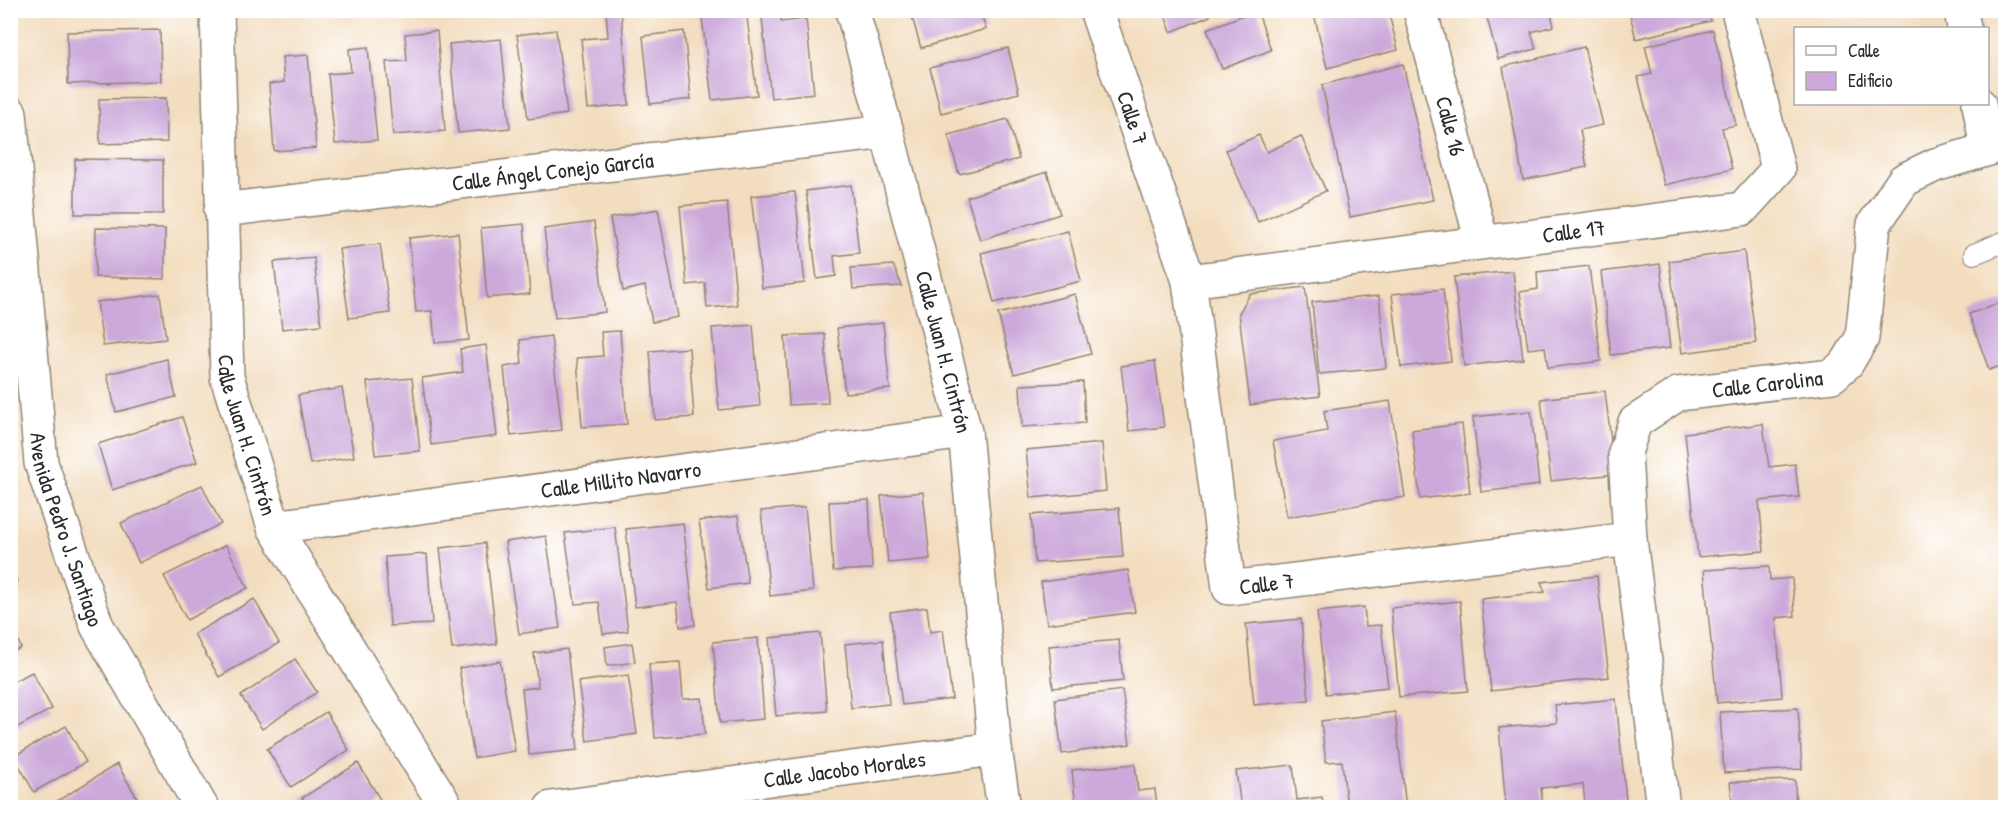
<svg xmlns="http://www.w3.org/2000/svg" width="2016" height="818" viewBox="0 0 2016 818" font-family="'Patrick Hand',sans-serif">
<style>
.building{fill:#cca9da}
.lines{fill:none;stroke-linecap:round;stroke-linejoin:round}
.lane-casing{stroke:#8f8475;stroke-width:22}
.street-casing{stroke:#8f8475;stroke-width:36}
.lane{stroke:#fff;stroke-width:20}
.street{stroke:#fff;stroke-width:33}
.labels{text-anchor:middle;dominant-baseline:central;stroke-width:6;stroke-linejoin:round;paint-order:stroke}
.street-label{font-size:22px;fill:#2b2b2b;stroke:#fff}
</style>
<rect width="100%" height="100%" fill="#fff"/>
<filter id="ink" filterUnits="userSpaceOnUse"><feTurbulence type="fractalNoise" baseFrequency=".0167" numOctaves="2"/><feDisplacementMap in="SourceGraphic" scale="12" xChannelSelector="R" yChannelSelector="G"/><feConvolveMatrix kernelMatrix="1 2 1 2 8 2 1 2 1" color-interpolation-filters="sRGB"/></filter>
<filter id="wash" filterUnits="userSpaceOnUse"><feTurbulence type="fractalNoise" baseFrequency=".008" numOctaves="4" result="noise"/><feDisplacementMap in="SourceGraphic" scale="24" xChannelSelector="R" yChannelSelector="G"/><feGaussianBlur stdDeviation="1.35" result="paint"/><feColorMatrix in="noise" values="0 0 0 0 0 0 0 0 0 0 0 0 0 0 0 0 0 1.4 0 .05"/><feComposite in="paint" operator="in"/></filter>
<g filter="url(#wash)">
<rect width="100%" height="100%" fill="#f3ddbf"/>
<g id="blocks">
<g class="building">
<path d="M701 10H746L757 95 712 100Z"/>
<path d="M761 10H780L781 22 806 19 814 93 771 98Z"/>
<path d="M910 10H980L986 29 921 48Z"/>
<path d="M1163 10H1208L1210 16 1171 32Z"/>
<path d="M1257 10 1271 50 1222 69 1207 29Z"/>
<path d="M1328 10H1388L1398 50 1327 68 1314 14Z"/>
<path d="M1485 10H1550L1554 26 1531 32 1536 49 1498 59Z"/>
<path d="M1629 10H1708L1711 21 1636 39Z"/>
<path d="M621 11 629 105 588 109 581 39 608 37 606 12Z"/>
<path d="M160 30 161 81 68 84 67 32Z"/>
<path d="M556 30 567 114 528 119 517 35Z"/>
<path d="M1713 30 1736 125 1722 128 1732 169 1664 185 1638 77 1652 74 1645 46Z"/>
<path d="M437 31 445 131 393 135 386 62 407 61 405 34Z"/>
<path d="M684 31 691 99 650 104 643 36Z"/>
<path d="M501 39 510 128 458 133 449 44Z"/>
<path d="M368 47 377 140 335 144 328 74 351 72 349 49Z"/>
<path d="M1584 47 1603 125 1580 130 1587 167 1523 180 1503 67Z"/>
<path d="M1008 48 1019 93 941 113 930 68Z"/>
<path d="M308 55 316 148 274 151 269 84 284 82 282 57Z"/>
<path d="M1403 64 1433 200 1350 217 1322 85Z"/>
<path d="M166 98 167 142 100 144 99 99Z"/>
<path d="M1008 119 1019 159 959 174 948 135Z"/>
<path d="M1259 135 1267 152 1301 136 1326 191 1258 222 1226 150Z"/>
<path d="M75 159 163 160V214H75Z"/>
<path d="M1047 172 1060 214 980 240 967 197Z"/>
<path d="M851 185 859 253 834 256 836 276 817 279 806 191Z"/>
<path d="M795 192 805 283 762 288 751 196Z"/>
<path d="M727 202 737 305 707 308 705 283 687 285 680 206Z"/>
<path d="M658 209 678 317 652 322 645 286 623 291 610 218Z"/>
<path d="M594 222 605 312 555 318 544 229Z"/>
<path d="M524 224 530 294 487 298 481 228Z"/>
<path d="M96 228 165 229V279L95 277Z"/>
<path d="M1068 231 1081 281 994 303 981 253Z"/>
<path d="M458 233 469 340 435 343 432 311 416 312 409 238Z"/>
<path d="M380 244 390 313 349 318 339 249Z"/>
<path d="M1744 251 1756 343 1682 353 1669 261Z"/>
<path d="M314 258 321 325 282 329 274 262Z"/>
<path d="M1660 264 1670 348 1611 355 1601 272Z"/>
<path d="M893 265 902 286 853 289 851 268Z"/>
<path d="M1589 266 1601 361 1548 368 1545 347 1528 349 1520 292 1538 289 1537 272Z"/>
<path d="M1513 271 1523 359 1464 366 1454 277Z"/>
<path d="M1305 287 1320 396 1250 405 1239 313 1250 294Z"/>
<path d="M1443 289 1451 361 1401 367 1392 294Z"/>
<path d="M160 294 166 339 103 346 97 302Z"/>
<path d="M1075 294 1091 354 1014 374 998 314Z"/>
<path d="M1379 296 1386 368 1319 374 1312 302Z"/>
<path d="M2006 300V364L1989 370 1969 314Z"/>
<path d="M883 323 890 389 845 393 837 328Z"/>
<path d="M753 325 760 406 719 410 712 328Z"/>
<path d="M620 331 627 424 582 427 577 358 603 356 601 332Z"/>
<path d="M825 334 828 403 789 405 785 336Z"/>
<path d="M551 336 562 430 511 436 504 367 522 364 520 340Z"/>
<path d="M486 345 497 436 431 445 422 378 463 372 460 349Z"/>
<path d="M689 348 694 417 655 420 650 351Z"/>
<path d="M167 359 176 397 116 412 107 374Z"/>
<path d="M1155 361 1164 427 1129 431 1121 366Z"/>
<path d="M412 378 420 451 375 455 367 382Z"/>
<path d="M1083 382 1085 423 1022 427 1020 385Z"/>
<path d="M342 388 354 457 310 464 298 395Z"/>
<path d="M1605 391 1615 474 1551 481 1541 399Z"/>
<path d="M1390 401 1405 497 1287 517 1273 441 1327 431 1324 411Z"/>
<path d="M1531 411 1539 485 1481 492 1473 417Z"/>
<path d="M182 417 197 462 112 490 98 444Z"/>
<path d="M1462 424 1470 493 1420 499 1412 430Z"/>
<path d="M1763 424 1769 467 1795 464 1799 497 1759 501 1764 551 1698 557 1685 433Z"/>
<path d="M1102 443 1106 491 1031 498 1026 450Z"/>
<path d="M202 485 221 524 139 563 121 523Z"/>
<path d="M923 492 930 559 888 563 881 496Z"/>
<path d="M869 500 872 569 833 571 829 502Z"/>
<path d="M805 507 813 591 770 596 761 511Z"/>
<path d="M1119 508 1123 557 1035 563 1031 515Z"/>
<path d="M738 516 748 583 709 588 699 521Z"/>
<path d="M683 523 695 625 680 627 677 602 635 607 626 529Z"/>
<path d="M615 527 628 631 603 634 599 602 575 604 565 533Z"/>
<path d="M546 536 560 628 519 634 505 542Z"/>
<path d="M485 543 497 644 452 649 440 548Z"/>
<path d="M226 545 248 588 187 620 164 576Z"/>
<path d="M427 554 432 624 390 626 385 557Z"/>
<path d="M10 563 17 581 10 583Z"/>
<path d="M1769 566 1770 580 1792 578 1795 616 1776 618 1782 697 1717 703 1704 570Z"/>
<path d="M1128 570 1135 612 1047 624 1041 582Z"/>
<path d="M1597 576 1609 677 1491 691 1481 599 1545 592 1541 582Z"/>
<path d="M254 599 279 643 219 677 194 634Z"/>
<path d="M1460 601 1468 691 1399 697 1391 608Z"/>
<path d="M927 607 930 632 943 630 952 699 902 705 890 612Z"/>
<path d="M1364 607 1366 626 1381 625 1388 687 1326 694 1317 612Z"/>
<path d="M1301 619 1309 700 1254 705 1246 624Z"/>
<path d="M11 624 21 648 11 653Z"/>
<path d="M820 633 827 711 776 716 769 638Z"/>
<path d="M758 638 764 719 720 723 713 642Z"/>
<path d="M883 640 889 704 851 708 845 644Z"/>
<path d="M1119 640 1123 681 1053 688 1049 646Z"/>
<path d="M632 643 635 662 607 666 605 647Z"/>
<path d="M567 649 578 750 529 755 522 689 538 687 534 653Z"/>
<path d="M295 659 317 692 262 729 241 696Z"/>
<path d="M500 661 515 751 474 758 459 668Z"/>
<path d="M680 662 683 699 702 698 705 734 655 738 649 664Z"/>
<path d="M32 672 52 709 10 731V683Z"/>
<path d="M628 675 637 734 587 741 578 682Z"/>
<path d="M1122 690 1130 744 1062 754 1055 699Z"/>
<path d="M1616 699 1626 800 1585 804 1583 784 1541 788 1543 808H1506L1499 728 1557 723 1555 705Z"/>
<path d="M1798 708 1802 769 1724 773 1720 712Z"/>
<path d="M326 712 349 750 291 787 267 749Z"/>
<path d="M1395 712 1406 808H1347L1342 761 1326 762 1321 721Z"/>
<path d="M66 726 86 762 34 792 14 756Z"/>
<path d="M358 763 381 801 372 808H309L302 798Z"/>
<path d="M117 764 139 801 128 808H46Z"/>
<path d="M1135 764 1138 791 1155 789 1157 808H1076L1072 770Z"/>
<path d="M1293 765 1297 800 1322 797 1324 808H1241L1236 771Z"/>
<path d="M1795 780 1796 808H1733L1730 782Z"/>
<path d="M958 804V808H938V806Z"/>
</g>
</g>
</g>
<g filter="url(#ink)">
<use href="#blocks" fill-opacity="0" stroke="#8f8475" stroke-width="1.5"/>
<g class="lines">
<defs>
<path id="lane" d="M1974 254 2006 241"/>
<g id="street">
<path id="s1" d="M217 10 227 377 274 527 447 808"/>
<path id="s2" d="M852 10 887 132 965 432 995 749 1004 808"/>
<path id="s3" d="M1096 10 1189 281 1229 588 1630 539"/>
<path id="s4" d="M1420 10 1482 242"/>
<path d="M1961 10 1964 28"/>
<path d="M1979 104 1987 149"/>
<path id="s5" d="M10 113 41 463 97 626 202 808"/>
<path id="s6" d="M221 210 887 132"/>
<path id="s7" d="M1189 281 1742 209 1778 169 1738 10"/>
<path id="s8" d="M274 527 965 432"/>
<path id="s9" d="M551 808 995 749"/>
<path id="s10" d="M1663 808 1630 539 1625 453 1635 422 1678 394 1832 376 1847 363 1862 338 1874 224 1904 180 1935 165 2006 144"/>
</g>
</defs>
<use href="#lane" class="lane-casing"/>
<use href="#street" class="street-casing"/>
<use href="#lane" class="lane"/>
<use href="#street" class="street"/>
</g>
</g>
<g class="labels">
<g class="street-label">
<text stroke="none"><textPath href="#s3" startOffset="114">Calle 7</textPath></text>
<text stroke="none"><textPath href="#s4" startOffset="120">Calle 16</textPath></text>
<text stroke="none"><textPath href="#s6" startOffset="334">Calle Ángel Conejo García</textPath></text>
<text stroke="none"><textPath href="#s7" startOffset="388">Calle 17</textPath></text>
<text stroke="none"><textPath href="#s2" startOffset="354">Calle Juan H. Cintrón</textPath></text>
<text stroke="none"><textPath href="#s10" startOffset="531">Calle Carolina</textPath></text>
<text stroke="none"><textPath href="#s1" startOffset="428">Calle Juan H. Cintrón</textPath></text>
<text stroke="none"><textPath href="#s8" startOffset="350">Calle Millito Navarro</textPath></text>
<text stroke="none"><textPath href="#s5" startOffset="422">Avenida Pedro J. Santiago</textPath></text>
<text stroke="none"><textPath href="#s3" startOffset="634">Calle 7</textPath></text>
<text stroke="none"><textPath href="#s9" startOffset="296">Calle Jacobo Morales</textPath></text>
</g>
</g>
<rect width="2016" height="818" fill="none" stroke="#fff" stroke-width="36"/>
<rect x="1794" y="27" width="195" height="78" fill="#ffffff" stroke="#aaaaaa" stroke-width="1.5"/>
<rect x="1806" y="46" width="30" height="9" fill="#ffffff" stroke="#aaaaaa" stroke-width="1.5"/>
<text x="1848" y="57" font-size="18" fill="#2b2b2b">Calle</text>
<rect x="1806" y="72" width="30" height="18" fill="#cca9da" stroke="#aaaaaa" stroke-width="1.5"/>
<text x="1848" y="87" font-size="18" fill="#2b2b2b">Edificio</text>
</svg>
